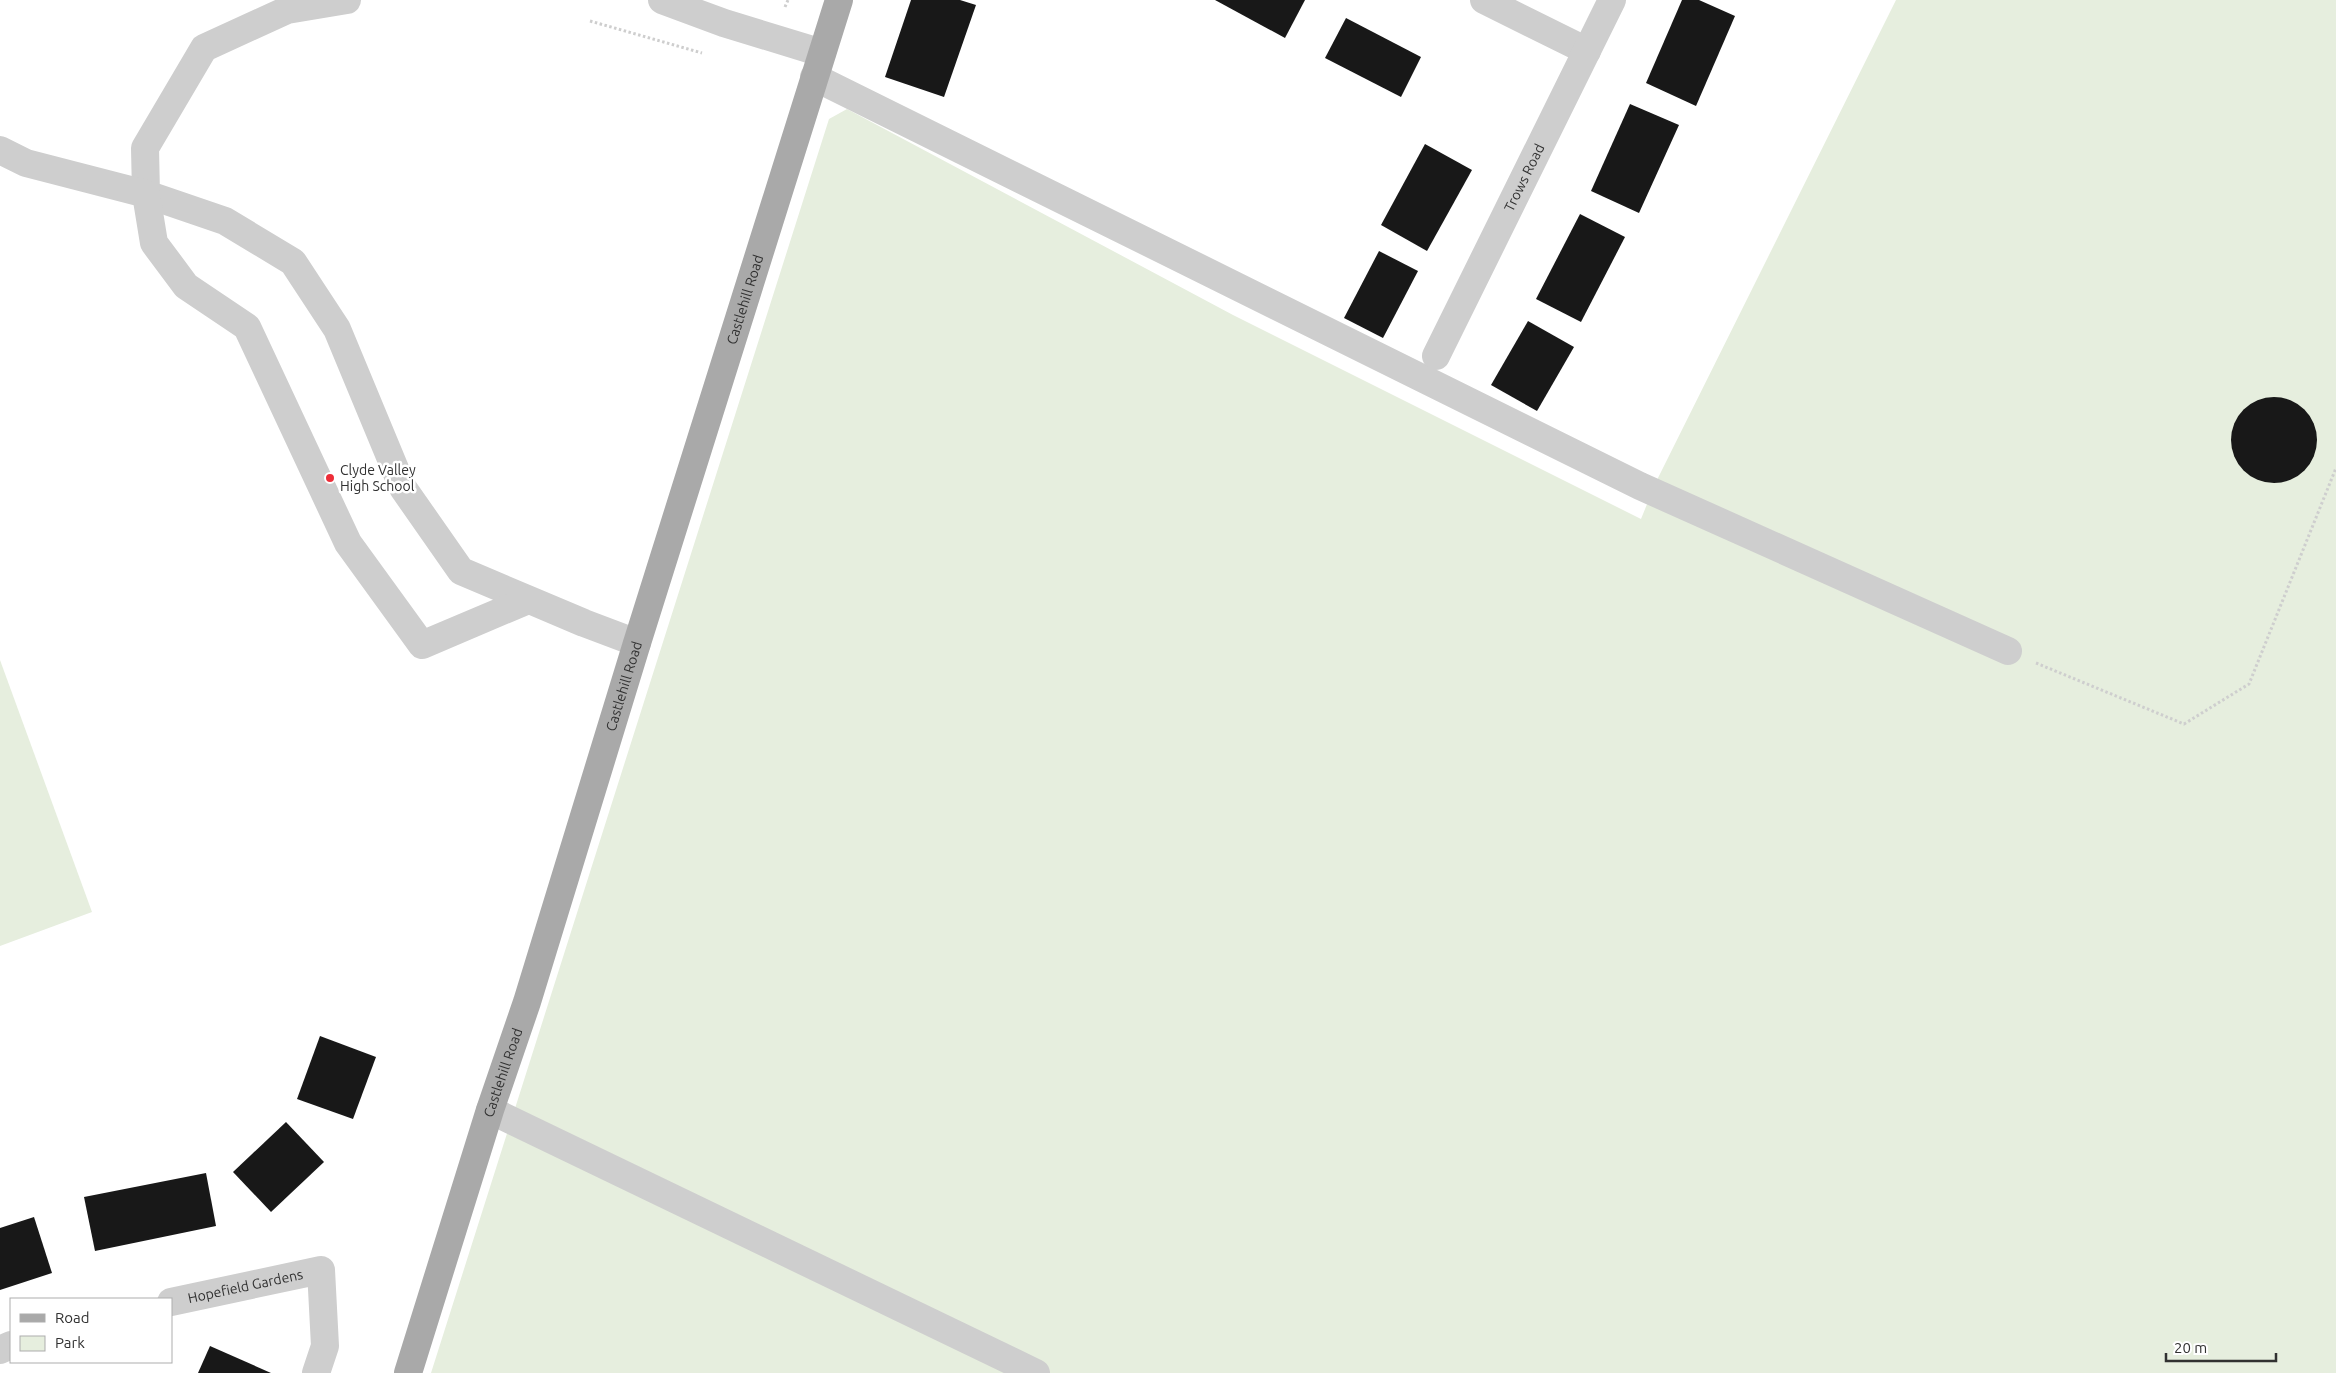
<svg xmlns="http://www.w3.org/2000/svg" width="2336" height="1373" viewBox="0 0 2336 1373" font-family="Ubuntu,sans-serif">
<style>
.green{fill:#e6eede}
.building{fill:#181818}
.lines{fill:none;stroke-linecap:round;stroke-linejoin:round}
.path{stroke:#cecece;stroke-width:3;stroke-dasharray:2.5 2.5;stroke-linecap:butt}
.minor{stroke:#cecece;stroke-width:28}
.major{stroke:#a9a9a9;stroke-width:28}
.poi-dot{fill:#ed2d38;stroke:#fff;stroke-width:2}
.labels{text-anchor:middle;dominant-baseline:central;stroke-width:5;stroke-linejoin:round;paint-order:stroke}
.street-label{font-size:14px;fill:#313131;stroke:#fff}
.poi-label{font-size:14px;fill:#313131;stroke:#fff;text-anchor:start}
</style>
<rect width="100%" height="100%" fill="#fff"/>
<g class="green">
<path d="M1896 0H2336V1373H431L829 119 847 109 1233 315 1641 519 1656 482Z"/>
<path d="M0 660 92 912 0 946Z"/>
</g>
<g class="building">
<path d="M911 0H960L976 5 944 97 885 77Z"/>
<path d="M1215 0H1305L1285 38Z"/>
<path d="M1682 0H1699L1735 16 1696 106 1646 83Z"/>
<path d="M1346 18 1421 57 1401 97 1325 58Z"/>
<path d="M1630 104 1679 125 1639 213 1591 191Z"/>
<path d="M1425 144 1472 170 1427 251 1381 225Z"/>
<path d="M1580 214 1625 237 1581 322 1536 299Z"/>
<path d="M1379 251 1418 271 1383 338 1344 318Z"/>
<path d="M1528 321 1574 347 1537 411 1491 385Z"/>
<circle cx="2274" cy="440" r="43"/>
<path d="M320 1036 376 1057 353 1119 297 1099Z"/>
<path d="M286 1122 324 1162 271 1212 233 1172Z"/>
<path d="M206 1173 216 1226 95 1251 84 1197Z"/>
<path d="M34 1217 52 1273 0 1290V1228Z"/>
<path d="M210 1346 271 1373H198Z"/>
</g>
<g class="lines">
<g class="path">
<path d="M785 7 788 0"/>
<path d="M590 21 702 53"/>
<path d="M2036 663 2184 724 2249 684 2336 468"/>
</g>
<g class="minor">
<path d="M347 0 287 10 204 48 145 148 146 194 225 221 293 262 337 329 403 488 461 571 584 623 637 643"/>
<path d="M662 0 724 23 822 53"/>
<path d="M1484 0 1587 51"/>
<path d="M814 77 1640 486 2008 651"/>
<path d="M0 150 26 163 146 194 154 243 186 286 247 327 348 543 422 645 528 600"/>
<path id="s1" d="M1436 356 1612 0"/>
<path d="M490 1110 1036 1373"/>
<path id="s2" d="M171 1302 321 1270 325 1346 316 1373"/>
<path d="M0 1350 11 1345"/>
</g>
<path class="major" id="s3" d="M408 1373 490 1110 527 1002 637 643 839 0"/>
</g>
<circle class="poi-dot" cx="330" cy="478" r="5"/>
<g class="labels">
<g class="street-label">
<text stroke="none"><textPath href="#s1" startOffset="199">Trows Road</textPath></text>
<text stroke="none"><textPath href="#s3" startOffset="1125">Castlehill Road</textPath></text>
<text stroke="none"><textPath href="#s3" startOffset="720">Castlehill Road</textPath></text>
<text stroke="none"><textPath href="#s3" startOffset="315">Castlehill Road</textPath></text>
<text stroke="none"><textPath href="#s2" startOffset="76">Hopefield Gardens</textPath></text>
</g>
<g class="poi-label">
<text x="340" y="470">Clyde Valley<tspan x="340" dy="16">High School</tspan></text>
</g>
</g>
<rect x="10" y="1298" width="162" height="65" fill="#ffffff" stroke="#adadad"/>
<rect x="20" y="1314" width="25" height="8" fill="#a9a9a9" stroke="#adadad"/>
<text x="55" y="1323" font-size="15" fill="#313131">Road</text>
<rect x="20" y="1336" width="25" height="15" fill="#e6eede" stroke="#adadad"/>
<text x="55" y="1348" font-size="15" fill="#313131">Park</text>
<path d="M2166 1353v8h110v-8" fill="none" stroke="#313131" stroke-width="2.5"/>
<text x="2174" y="1353" font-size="15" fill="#313131" stroke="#ffffff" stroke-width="4" paint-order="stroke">20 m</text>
</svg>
